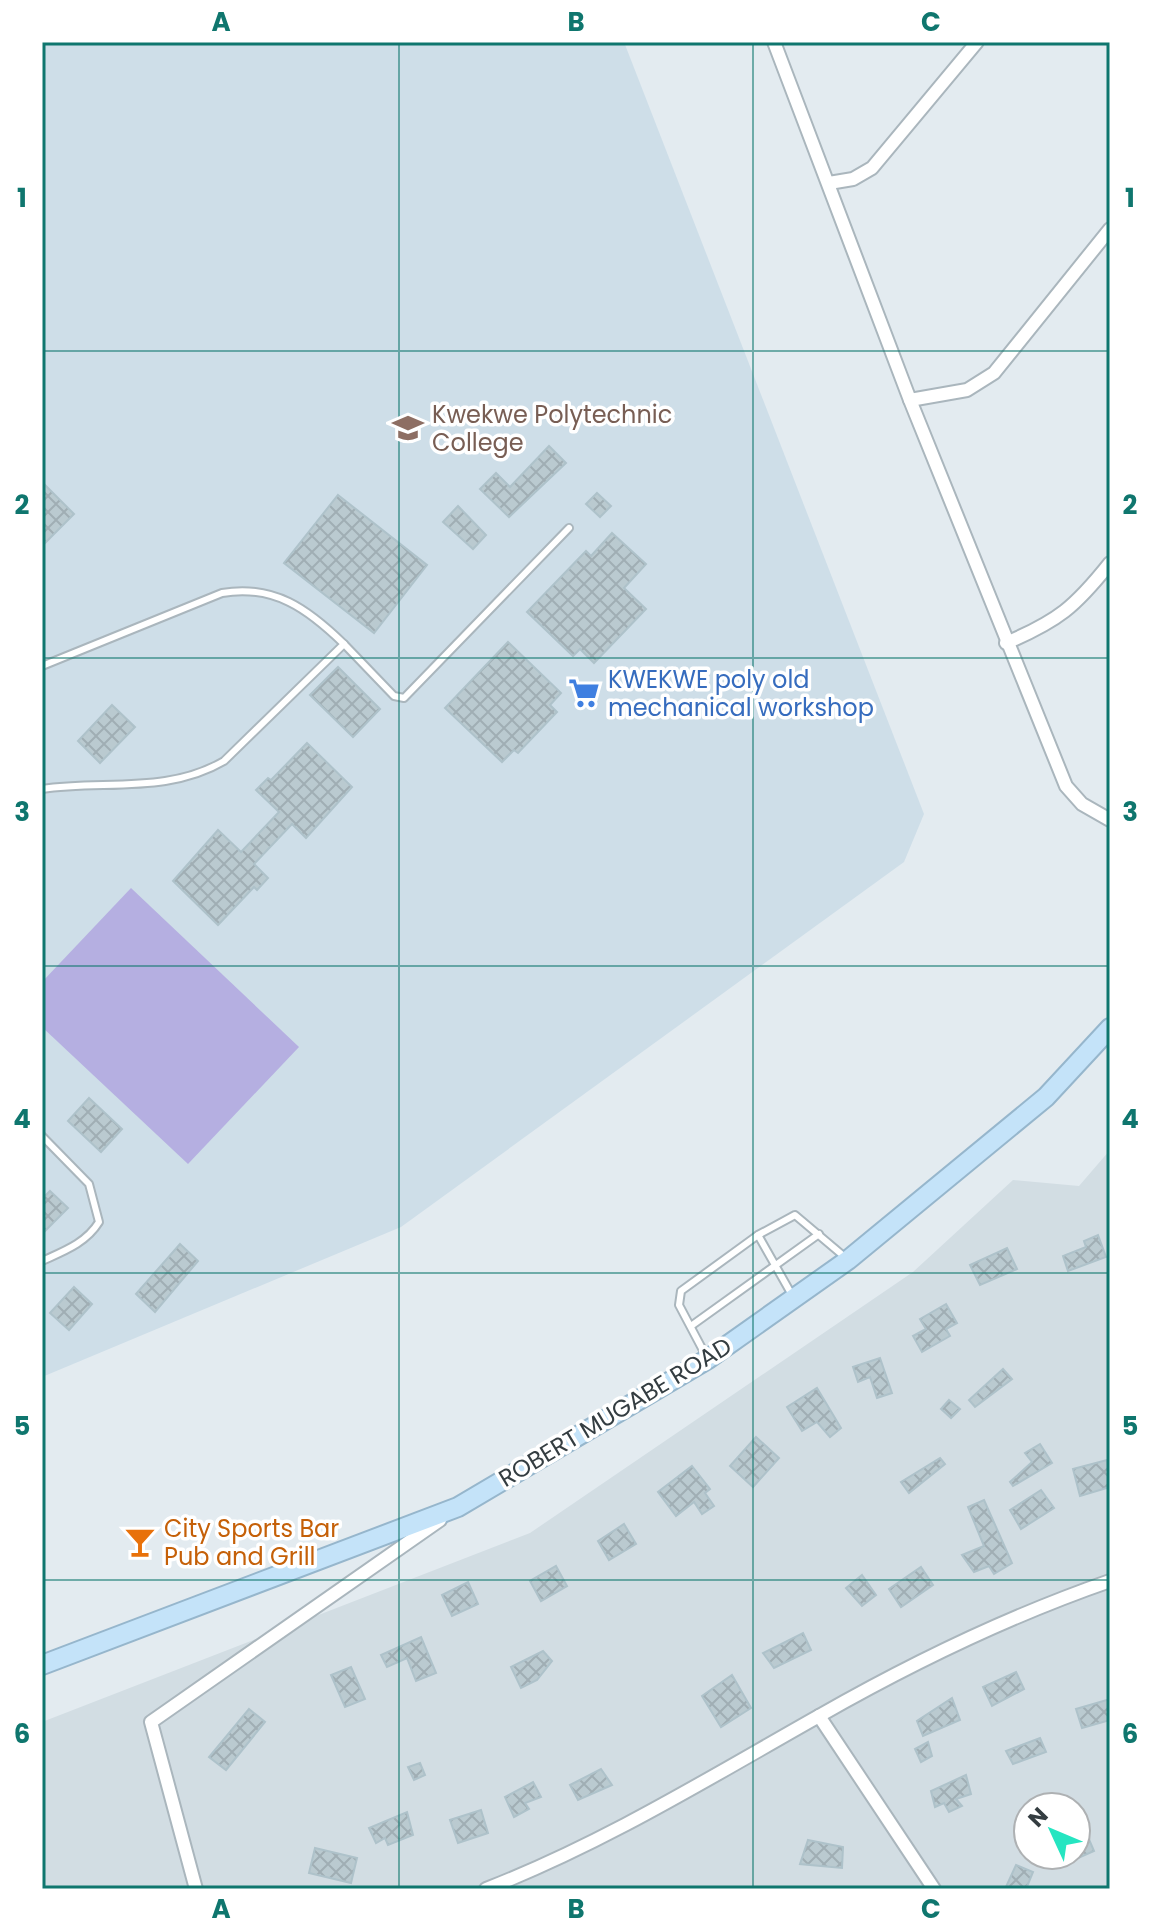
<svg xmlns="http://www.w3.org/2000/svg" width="1152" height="1931" viewBox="0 0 1152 1931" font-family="Poppins,sans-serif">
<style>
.residential{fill:#d2dde3;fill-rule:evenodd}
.education{fill:#cedee8}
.green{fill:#b5afe1}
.building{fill:url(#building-cross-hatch);stroke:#aec2ca;stroke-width:2}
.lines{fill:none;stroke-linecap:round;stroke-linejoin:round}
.service-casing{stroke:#aab6bd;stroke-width:10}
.minor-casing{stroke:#aab6bd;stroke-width:16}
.secondary-casing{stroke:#96b6cc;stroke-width:22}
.service{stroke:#fff;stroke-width:6}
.minor{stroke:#fff;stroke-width:12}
.secondary{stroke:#c4e3f9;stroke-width:18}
.grid{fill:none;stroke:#0f766e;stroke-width:2;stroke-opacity:0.55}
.labels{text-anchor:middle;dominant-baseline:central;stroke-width:7;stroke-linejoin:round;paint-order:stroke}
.education-label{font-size:24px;fill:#785e54;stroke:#fff;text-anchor:start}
.shop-label{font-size:24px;fill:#366cbe;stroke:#fff;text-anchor:start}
.street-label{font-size:24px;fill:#343d41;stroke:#fff}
.food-label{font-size:24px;fill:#c56008;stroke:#fff;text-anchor:start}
.neatline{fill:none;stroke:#0f766e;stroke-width:3}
.grid-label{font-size:26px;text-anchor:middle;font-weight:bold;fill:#0f766e}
</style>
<defs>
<pattern id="building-cross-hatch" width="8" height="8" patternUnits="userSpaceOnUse" patternTransform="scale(2)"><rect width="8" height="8" fill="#bacad0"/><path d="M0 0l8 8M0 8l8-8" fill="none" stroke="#a0aeb4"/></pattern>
</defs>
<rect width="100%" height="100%" fill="#e3ebf0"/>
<path class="residential" d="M1110 1150V1889H42V1722L530 1533 913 1272 1013 1180 1079 1186ZM1028 1807H1076V1855H1028Z"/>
<path class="education" d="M42 42H624L924 814 904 862 401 1227 42 1377Z"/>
<path class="green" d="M131 888 299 1047 188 1164 42 1027V982Z"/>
<g class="building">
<path d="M549 446 566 463 509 517 480 489 496 473 510 487Z"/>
<path d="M42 482 74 514 42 546Z"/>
<path d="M597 493 611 506 600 517 586 504Z"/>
<path d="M338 495 427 565 374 633 284 563Z"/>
<path d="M458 506 486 535 473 549 443 522Z"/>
<path d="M612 533 646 564 624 588 646 609 594 663 580 649 573 656 527 612 586 551 591 556Z"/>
<path d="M508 642 561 693 550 705 557 712 518 753 514 750 502 762 445 708Z"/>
<path d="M338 667 380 709 353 737 310 695Z"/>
<path d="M112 705 135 727 100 763 78 741Z"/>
<path d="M307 743 352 787 306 838 292 824 254 864 268 878 257 890 254 887 218 925 173 881 218 830 241 852 279 812 256 790 268 778 271 780Z"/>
<path d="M89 1098 122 1129 101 1152 68 1121Z"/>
<path d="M50 1191 68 1208 42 1234V1199Z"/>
<path d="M1098 1235 1106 1257 1068 1271 1063 1256 1086 1247 1084 1241Z"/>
<path d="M180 1244 198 1261 155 1312 136 1294Z"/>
<path d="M1007 1248 1017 1269 980 1285 970 1265Z"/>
<path d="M74 1287 92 1304 69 1330 50 1313Z"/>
<path d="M946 1304 957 1323 946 1329 950 1336 922 1352 913 1336 926 1329 920 1319Z"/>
<path d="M880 1358 892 1393 877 1398 870 1377 858 1382 853 1367Z"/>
<path d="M1003 1369 1012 1379 975 1407 969 1400Z"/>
<path d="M817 1388 841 1428 830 1437 817 1422 802 1431 787 1407Z"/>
<path d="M949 1400 960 1409 951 1418 941 1409Z"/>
<path d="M756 1437 779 1458 753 1487 730 1466Z"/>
<path d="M1040 1444 1052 1463 1013 1486 1010 1482 1032 1462 1025 1453Z"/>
<path d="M940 1458 945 1464 909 1493 901 1482Z"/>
<path d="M1107 1460 1110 1487 1080 1496 1073 1469Z"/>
<path d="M692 1466 710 1489 705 1493 714 1506 702 1514 694 1502 676 1516 658 1492Z"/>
<path d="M1041 1490 1054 1508 1021 1529 1010 1510Z"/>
<path d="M984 1500 1012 1563 994 1574 989 1566 974 1572 962 1555 984 1546 968 1507Z"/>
<path d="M624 1524 636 1544 609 1560 598 1541Z"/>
<path d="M556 1566 567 1586 541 1601 530 1581Z"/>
<path d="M921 1567 933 1585 901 1607 889 1589Z"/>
<path d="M862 1575 876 1595 862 1606 846 1588Z"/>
<path d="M468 1582 478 1604 452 1616 442 1595Z"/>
<path d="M803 1633 811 1650 774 1668 763 1653Z"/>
<path d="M421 1637 436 1673 416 1681 407 1658 387 1667 381 1655Z"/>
<path d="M543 1651 552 1661 537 1680 521 1688 511 1667Z"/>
<path d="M351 1667 365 1699 345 1707 331 1675Z"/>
<path d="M1016 1672 1024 1689 992 1706 983 1687Z"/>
<path d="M732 1675 751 1708 721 1727 702 1696Z"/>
<path d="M952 1698 960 1720 923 1736 917 1721Z"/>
<path d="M1110 1699V1720L1082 1728 1076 1709Z"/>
<path d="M249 1709 265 1722 226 1770 209 1757Z"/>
<path d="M1040 1738 1046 1752 1013 1764 1006 1751Z"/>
<path d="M928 1742 932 1756 921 1762 915 1749Z"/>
<path d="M420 1763 425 1775 414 1780 408 1767Z"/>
<path d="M601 1769 612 1785 578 1800 570 1785Z"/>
<path d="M966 1775 971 1794 956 1799 962 1806 949 1812 944 1803 935 1807 931 1791Z"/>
<path d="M533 1782 541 1797 525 1803 529 1809 514 1817 505 1797Z"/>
<path d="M481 1810 488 1833 458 1843 450 1820Z"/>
<path d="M407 1812 413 1835 388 1845 385 1838 376 1843 369 1828Z"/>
<path d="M1085 1830 1094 1851 1076 1859V1833Z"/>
<path d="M808 1840 843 1847 842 1868 800 1864Z"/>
<path d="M315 1848 357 1858 351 1883 309 1873Z"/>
<path d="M1016 1865 1033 1872 1026 1889H1005Z"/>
</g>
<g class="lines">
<defs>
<g id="service">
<path d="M344 644 394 696 404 698 569 528"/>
<path d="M42 666 222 593C274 584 308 609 344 644L224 761C168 794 104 780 42 789"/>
<path d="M42 1136 89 1184 99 1222C86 1243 64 1251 42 1261"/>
<path d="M758 1235 792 1295"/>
<path d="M691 1326 819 1234"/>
<path d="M706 1356 679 1305 681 1291 758 1235 795 1215 846 1258"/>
</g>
<g id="minor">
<path d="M774 42 910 400 1066 786 1082 804 1110 820"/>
<path d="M829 183 853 179 872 168 977 42"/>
<path d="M910 400 967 390 994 373 1110 229"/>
<path d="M1006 643C1058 621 1075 607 1110 563"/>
<path d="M819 1716 934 1889"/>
<path d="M196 1889 151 1722 440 1520"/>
<path d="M486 1889C604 1843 709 1778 819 1716 912 1663 1009 1616 1110 1581"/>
</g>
<path id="secondary" d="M42 1665 458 1507 708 1359 848 1260 1046 1097 1110 1028"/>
</defs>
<use href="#service" class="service-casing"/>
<use href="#minor" class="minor-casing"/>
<use href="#secondary" class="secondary-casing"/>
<use href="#service" class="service"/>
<use href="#minor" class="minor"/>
<use href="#secondary" class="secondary"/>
</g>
<path class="grid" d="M399 42V1889M753 42V1889M42 351H1110M42 658H1110M42 966H1110M42 1273H1110M42 1580H1110"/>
<defs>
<symbol id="university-bare" viewBox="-9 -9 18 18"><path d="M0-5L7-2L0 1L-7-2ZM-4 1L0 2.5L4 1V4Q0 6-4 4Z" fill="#8d6e63" stroke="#fff" stroke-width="2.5" paint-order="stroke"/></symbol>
<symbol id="supermarket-bare" viewBox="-9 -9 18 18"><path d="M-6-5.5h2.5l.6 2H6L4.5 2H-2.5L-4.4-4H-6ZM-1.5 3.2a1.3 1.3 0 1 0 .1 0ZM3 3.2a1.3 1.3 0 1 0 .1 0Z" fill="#3f7fe0" stroke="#fff" stroke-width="2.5" paint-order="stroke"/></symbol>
<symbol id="bar-bare" viewBox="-9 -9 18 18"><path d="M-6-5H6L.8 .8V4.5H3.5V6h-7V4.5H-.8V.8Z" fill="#e8710a" stroke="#fff" stroke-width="2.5" paint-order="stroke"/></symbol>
</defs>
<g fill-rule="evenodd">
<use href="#university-bare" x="386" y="406" width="44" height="44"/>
<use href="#supermarket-bare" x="562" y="671" width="44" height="44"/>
<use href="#bar-bare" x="118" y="1520" width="44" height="44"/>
</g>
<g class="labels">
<g class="education-label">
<text x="432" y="414">Kwekwe Polytechnic<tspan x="432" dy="28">College</tspan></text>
</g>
<g class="shop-label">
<text x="608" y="679">KWEKWE poly old<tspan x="608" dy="28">mechanical workshop</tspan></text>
</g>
<g class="street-label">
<text transform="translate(615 1412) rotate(-31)">ROBERT MUGABE ROAD</text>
</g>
<g class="food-label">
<text x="164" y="1528">City Sports Bar<tspan x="164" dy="28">Pub and Grill</tspan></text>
</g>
</g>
<rect width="1152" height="1931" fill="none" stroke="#ffffff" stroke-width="88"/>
<g transform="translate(1052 1831) rotate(314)"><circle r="38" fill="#ffffff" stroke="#aeb1b3" stroke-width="2"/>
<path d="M0-6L14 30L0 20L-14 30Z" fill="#25e5c1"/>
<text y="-12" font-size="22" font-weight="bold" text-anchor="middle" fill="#343d41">N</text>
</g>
<rect x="44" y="44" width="1064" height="1843" class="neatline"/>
<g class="grid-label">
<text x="221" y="31">A</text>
<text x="576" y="31">B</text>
<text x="931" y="31">C</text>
<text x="22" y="207">1</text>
<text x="1130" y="207">1</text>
<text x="22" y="514">2</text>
<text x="1130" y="514">2</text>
<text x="22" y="821">3</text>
<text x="1130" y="821">3</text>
<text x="22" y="1128">4</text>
<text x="1130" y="1128">4</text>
<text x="22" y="1435">5</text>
<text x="1130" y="1435">5</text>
<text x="22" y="1743">6</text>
<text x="1130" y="1743">6</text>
<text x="221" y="1918">A</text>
<text x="576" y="1918">B</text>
<text x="931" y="1918">C</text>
</g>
</svg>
